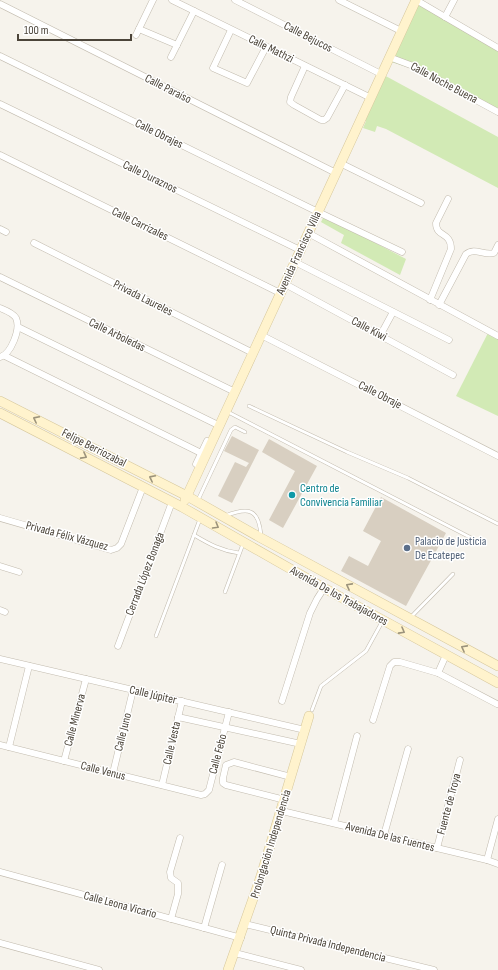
<svg xmlns="http://www.w3.org/2000/svg" width="498" height="970" viewBox="0 0 498 970" font-family="'Sofia Sans Condensed',sans-serif">
<style>
.green{fill:#d2eab5}
.building{fill:#d8cfc1}
.lines{fill:none;stroke-linecap:round;stroke-linejoin:round}
.lane-casing{stroke:#c2bbae;stroke-width:4}
.street-casing{stroke:#c2bbae;stroke-width:7}
.secondary-casing{stroke:#d6c79b;stroke-width:10}
.lane{stroke:#fff;stroke-width:3}
.street{stroke:#fff;stroke-width:6}
.secondary{stroke:#fff3cd;stroke-width:9}
.oneway{stroke:#9c937c}
.culture-dot{fill:#0f9aa8;stroke:#fff;stroke-width:1.5}
.service-dot{fill:#5c6f8a;stroke:#fff;stroke-width:1.5}
.labels{text-anchor:middle;dominant-baseline:central;stroke-width:3;stroke-linejoin:round;paint-order:stroke}
.street-label{font-size:12px;fill:#4b4439;stroke:#fff}
.culture-label{font-size:12px;fill:#0d838f;stroke:#fff;text-anchor:start}
.service-label{font-size:12px;fill:#4e5e75;stroke:#fff;text-anchor:start}
</style>
<rect width="100%" height="100%" fill="#f6f3ec"/>
<g class="green">
<path d="M416 0 498 46V114L410 68 388 61Z"/>
<path d="M382 74 498 137V188L386 129 377 126 375 132 363 128 366 121 361 119Z"/>
<path d="M324 216 406 259 400 275 341 243 344 235 321 222Z"/>
<path d="M490 329 498 333V416L456 396Z"/>
</g>
<g class="building">
<path d="M232 436 259 450 232 503 218 496 235 462 246 467 249 463 224 451Z"/>
<path d="M269 439 317 466 283 528 269 520 295 471 262 452Z"/>
<path d="M381 497 446 533 406 606 341 571 349 556 368 566 381 541 363 531Z"/>
</g>
<g class="lines">
<defs>
<g id="lane">
<path d="M249 406 347 452 408 478 498 524"/>
<path d="M228 412 483 544"/>
<path d="M198 500 231 430 235 427 245 432"/>
<path d="M225 516C248 507 259 508 261 536"/>
<path d="M194 535C209 544 222 551 239 553"/>
<path d="M225 592 243 544"/>
<path d="M411 617 453 574"/>
<path d="M156 636 200 519"/>
<path d="M312 710 321 686 366 651 382 622"/>
</g>
<g id="street">
<path d="M172 0 371 98"/>
<path d="M235 0 381 74"/>
<path d="M339 0 401 31"/>
<path d="M416 0 498 48"/>
<path d="M0 4 336 173"/>
<path d="M445 17 454 0"/>
<path d="M139 29 177 45"/>
<path d="M231 30 213 68 247 83 266 47"/>
<path d="M136 35 153 0"/>
<path d="M0 56 318 212 402 252"/>
<path d="M171 57 194 11"/>
<path d="M389 57 413 66 498 112"/>
<path d="M305 66 291 97 290 102 294 105 321 120H324L327 118 345 85"/>
<path d="M0 104 300 250"/>
<path d="M0 155 280 293"/>
<path d="M340 163 421 203"/>
<path d="M0 229 6 232"/>
<path d="M308 233 498 336"/>
<path d="M34 243 253 353"/>
<path d="M295 262 449 340"/>
<path d="M0 277 235 392"/>
<path d="M285 284 453 375"/>
<path d="M430 300 451 249C451 231 436 238 436 223L448 199"/>
<path d="M439 305 466 254C475 247 484 256 494 253L498 245"/>
<path d="M0 308C5 310 13 313 16 318 21 329 11 354 0 357"/>
<path d="M18 327 216 424"/>
<path d="M261 335 498 456"/>
<path d="M380 336 393 312"/>
<path d="M5 356 201 453"/>
<path d="M196 464 207 441"/>
<path d="M0 518 111 550 117 548 121 544 143 487"/>
<path d="M0 566 19 572"/>
<path d="M0 610 5 612"/>
<path d="M118 646 172 502"/>
<path d="M0 659 305 730"/>
<path d="M438 673 446 655"/>
<path d="M282 701 310 613 317 599 324 588"/>
<path d="M178 717 301 744"/>
<path d="M373 720 390 666 394 662H400L438 673 497 704"/>
<path d="M0 745 201 795 205 794 209 790 229 712"/>
<path d="M9 747 29 666"/>
<path d="M64 761 86 679"/>
<path d="M113 773 133 690"/>
<path d="M162 785 182 701"/>
<path d="M285 800 226 785 223 783V778L226 765 234 762 291 777"/>
<path d="M282 811 487 860 498 864"/>
<path d="M334 823 357 736"/>
<path d="M384 835 408 749"/>
<path d="M437 848 460 760"/>
<path d="M487 860 498 819"/>
<path d="M0 872 241 938"/>
<path d="M171 919 178 894V883L171 878 170 872 180 838"/>
<path d="M245 924 434 970"/>
<path d="M204 928 222 865"/>
<path d="M0 943 99 970"/>
<path d="M235 953 301 970"/>
</g>
<g id="secondary">
<path d="M0 401 187 496 261 538 498 666"/>
<path d="M0 413 182 507 324 588 498 683"/>
<path d="M185 500 416 0"/>
<path d="M228 970 261 876 309 716"/>
</g>
</defs>
<use href="#lane" class="lane-casing"/>
<use href="#street" class="street-casing"/>
<use href="#secondary" class="secondary-casing"/>
<use href="#lane" class="lane"/>
<use href="#street" class="street"/>
<use href="#secondary" class="secondary"/>
</g>
<defs><path id="oneway-chevron" d="M-2-3.5L2.5 0L-2 3.5" fill="none" stroke-width="1.6" stroke-linecap="round" stroke-linejoin="round"/></defs>
<g class="oneway">
<use href="#oneway-chevron" transform="translate(36 419) rotate(-153)"/>
<use href="#oneway-chevron" transform="translate(84 456) rotate(28)"/>
<use href="#oneway-chevron" transform="translate(152 478) rotate(-153)"/>
<use href="#oneway-chevron" transform="translate(216 526) rotate(30)"/>
<use href="#oneway-chevron" transform="translate(349 586) rotate(-152)"/>
<use href="#oneway-chevron" transform="translate(402 631) rotate(29)"/>
<use href="#oneway-chevron" transform="translate(464 648) rotate(-152)"/>
</g>
<circle class="culture-dot" cx="292" cy="495" r="4"/>
<circle class="service-dot" cx="407" cy="548" r="4"/>
<g class="labels">
<g class="street-label">
<text transform="translate(308 37) rotate(27)">Calle Bejucos</text>
<text transform="translate(271 49) rotate(26)">Calle Mathzi</text>
<text transform="translate(444 83) rotate(28)">Calle Noche Buena</text>
<text transform="translate(168 89) rotate(27)">Calle Paraíso</text>
<text transform="translate(159 134) rotate(26)">Calle Obrajes</text>
<text transform="translate(150 177) rotate(26)">Calle Duraznos</text>
<text transform="translate(140 224) rotate(26)">Calle Carrizales</text>
<text transform="translate(299 253) rotate(-65)">Avenida Francisco Villa</text>
<text transform="translate(143 298) rotate(27)">Privada Laureles</text>
<text transform="translate(369 329) rotate(28)">Calle Kiwi</text>
<text transform="translate(117 335) rotate(26)">Calle Arboledas</text>
<text transform="translate(380 395) rotate(27)">Calle Obraje</text>
<text transform="translate(94 448) rotate(27)">Felipe Berriozabal</text>
<text transform="translate(67 536) rotate(15)">Privada Félix Vázquez</text>
<text transform="translate(145 574) rotate(-69)">Cerrada López Bonaga</text>
<text transform="translate(339 596) rotate(29)">Avenida De los Trabajadores</text>
<text transform="translate(153 695) rotate(13)">Calle Júpiter</text>
<text transform="translate(75 720) rotate(-75)">Calle Minerva</text>
<text transform="translate(123 732) rotate(-76)">Calle Juno</text>
<text transform="translate(172 743) rotate(-77)">Calle Vesta</text>
<text transform="translate(218 754) rotate(-75)">Calle Febo</text>
<text transform="translate(103 771) rotate(14)">Calle Venus</text>
<text transform="translate(449 804) rotate(-75)">Fuente de Troya</text>
<text transform="translate(390 837) rotate(14)">Avenida De las Fuentes</text>
<text transform="translate(271 844) rotate(-73)">Prolongación Independencia</text>
<text transform="translate(120 905) rotate(15)">Calle Leona Vicario</text>
<text transform="translate(328 944) rotate(14)">Quinta Privada Independencia</text>
</g>
<g class="culture-label">
<text x="300" y="488">Centro de<tspan x="300" dy="14">Convivencia Familiar</tspan></text>
</g>
<g class="service-label">
<text x="415" y="541">Palacio de Justicia<tspan x="415" dy="14">De Ecatepec</tspan></text>
</g>
</g>
<path d="M18 34v6h113v-6" fill="none" stroke="#4b4439" stroke-width="2"/>
<text x="24" y="34" font-size="12" fill="#4b4439" stroke="#ffffff" stroke-width="3" paint-order="stroke">100 m</text>
</svg>
